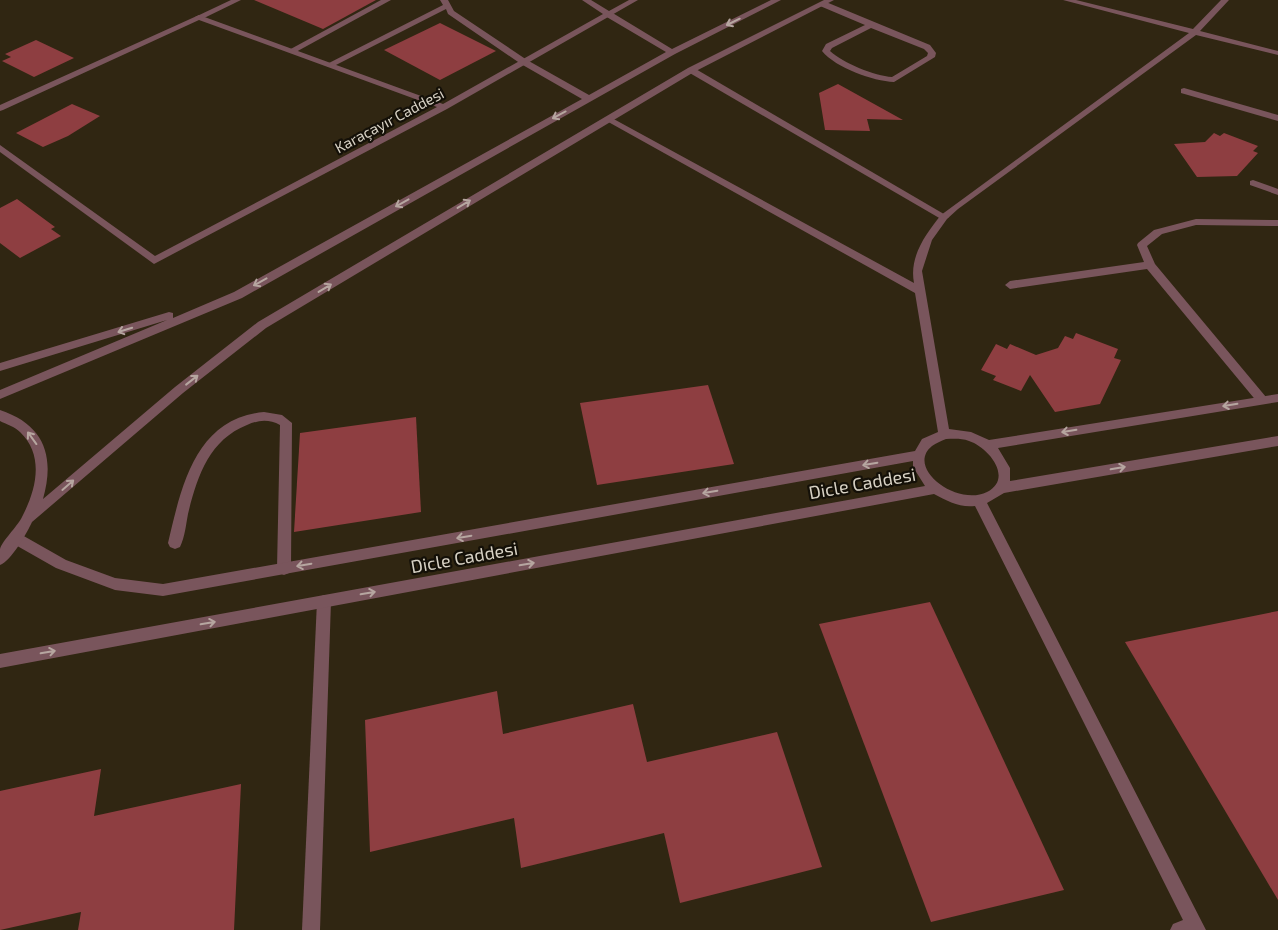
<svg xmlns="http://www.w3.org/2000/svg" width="1278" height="930" viewBox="0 0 1278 930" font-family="'Exo 2',sans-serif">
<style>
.building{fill:#8e3e41}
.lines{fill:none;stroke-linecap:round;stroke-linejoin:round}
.service{fill:#79555c;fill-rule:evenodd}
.minor{fill:#79555c;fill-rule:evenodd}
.tertiary{fill:#79555c;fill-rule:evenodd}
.oneway{stroke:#b6a6a0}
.labels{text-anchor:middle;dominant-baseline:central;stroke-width:4.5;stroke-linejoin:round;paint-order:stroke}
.far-street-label{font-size:15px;fill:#d7d1c4;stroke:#141008}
.street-label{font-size:18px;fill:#d7d1c4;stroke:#141008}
</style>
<rect width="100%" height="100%" fill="#302612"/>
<g class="building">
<path d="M254 0H376L323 29Z"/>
<path d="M440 23 496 51 440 80 384 50Z"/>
<path d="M36 40 74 58 34 77 2 61 11 57 5 54Z"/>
<path d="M838 84 903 120 867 119 870 131 825 130 819 93Z"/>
<path d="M72 104 100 116 68 136 43 147 16 133Z"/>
<path d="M1214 133 1220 136 1224 133 1258 146 1253 151 1258 153 1237 176 1197 177 1174 144 1205 142Z"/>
<path d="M17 199 55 227 51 229 61 236 20 258 0 243V208Z"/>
<path d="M1076 333 1118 349 1114 358 1121 360 1100 404 1055 412 1030 375 1021 391 993 380 996 376 981 370 996 344 1007 349 1010 344 1036 355 1058 348 1065 336 1073 339Z"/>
<path d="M708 385 734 464 597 485 580 403Z"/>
<path d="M416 417 421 512 294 532 300 433Z"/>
<path d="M930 602 1064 890 931 922 819 624Z"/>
<path d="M1278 611V900L1125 642Z"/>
<path d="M497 691 503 734 633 704 647 762 777 732 822 867 680 903 664 833 521 868 514 818 370 852 365 720Z"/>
<path d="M101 769 94 816 241 784 234 930H78L81 912 0 930V791Z"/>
</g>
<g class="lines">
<g class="service">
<path d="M231 0H241L202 19 195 17Z"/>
<path d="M381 0H391L294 53 287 51Z"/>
<path d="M440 0H448L454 11 527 60V64H521L448 14 446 9 332 67 325 65 443 5Z"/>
<path d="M820 2H826L930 45 936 53 935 57 894 82C873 81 836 68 822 51L826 44 865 25 820 6ZM871 28 924 49 928 53 927 56 892 77C875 76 843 63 830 51L832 48Z"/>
<path d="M688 68H694L949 217 944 220 941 219 688 72Z"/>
<path d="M1184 88 1278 115V121L1181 93V89Z"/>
<path d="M1253 180 1278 189V195L1250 185V181Z"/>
<path d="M1196 219 1278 220V226L1196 225 1162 234 1147 246 1155 264 1266 397 1268 400 1266 403H1258L1147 269 1010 289 1005 285 1010 281 1144 262 1137 245 1138 243 1154 230Z"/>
<path d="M264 412 282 415 292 423 291 569 289 573 284 575 279 573 277 569 280 425C269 419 258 420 247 425 209 440 197 477 188 514 186 524 185 537 180 547L175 549 170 547 168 543C181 488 195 418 264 412Z"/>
<path d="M324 595 329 597 331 601 320 930H302L317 601 319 597Z"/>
</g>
<g class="minor">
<path d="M582 0H591L609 11 629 0H638L447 109 154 264 0 152V145L155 256 437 107 199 20 3 110 0 111V105L199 15 443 104 603 14Z"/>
<path d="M1063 0H1076L1193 29 1221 0H1229L1200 31 1278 51V55L1196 35 958 209 947 219 932 240 922 271 949 429 971 432 989 440 1278 394V402L998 448 1010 468V481L1278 436V446L1004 493 987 503 1206 930H1170L1173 924 1183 920 975 506C960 508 947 501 934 494L0 668V654L925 486 913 467V461L163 596 115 590 56 568 12 543 10 539 12 535 17 533 22 535 66 560 115 578 163 584 915 451 922 439 938 432 915 293 603 119 610 117 914 283C909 257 925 235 941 215L1189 33ZM946 439C953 439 961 438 969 441 988 447 1014 478 987 492 957 507 905 468 932 446 936 443 941 441 946 439Z"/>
</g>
<g class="tertiary">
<path d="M771 0H781L675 54 242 298 0 399V390L167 320 0 371V363L169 312 173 313V318L234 292 582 99 521 64V60H527L589 95 666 52 605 16V12H611L672 49Z"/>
<path d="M824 0H834L694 72 266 328 183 393 32 522C27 533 11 561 0 565 0 560 0 554 0 549 2 541 17 527 22 517 36 490 45 456 20 432 15 427 6 424 0 421V410C45 425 55 457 43 499L175 387 258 322 688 68Z"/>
</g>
</g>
<defs><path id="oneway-shaft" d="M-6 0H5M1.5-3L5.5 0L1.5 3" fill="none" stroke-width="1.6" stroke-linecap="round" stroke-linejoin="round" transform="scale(1.25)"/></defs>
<g class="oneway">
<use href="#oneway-shaft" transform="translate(733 22) rotate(154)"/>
<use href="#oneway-shaft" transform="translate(559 115) rotate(152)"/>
<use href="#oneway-shaft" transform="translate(402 203) rotate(151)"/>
<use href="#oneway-shaft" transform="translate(464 204) rotate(-31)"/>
<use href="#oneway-shaft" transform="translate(260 282) rotate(151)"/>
<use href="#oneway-shaft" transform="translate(325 288) rotate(-31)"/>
<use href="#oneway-shaft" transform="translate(125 330) rotate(163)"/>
<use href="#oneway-shaft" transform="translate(192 380) rotate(-38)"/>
<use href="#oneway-shaft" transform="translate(1230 405) rotate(171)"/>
<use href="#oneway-shaft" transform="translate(1069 431) rotate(171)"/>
<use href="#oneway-shaft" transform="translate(32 438) rotate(-126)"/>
<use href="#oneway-shaft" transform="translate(870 464) rotate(170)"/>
<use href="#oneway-shaft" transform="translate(1118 468) rotate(-10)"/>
<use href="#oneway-shaft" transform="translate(68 485) rotate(-41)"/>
<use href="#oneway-shaft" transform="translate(710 492) rotate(170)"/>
<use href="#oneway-shaft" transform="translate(464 537) rotate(170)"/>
<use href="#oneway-shaft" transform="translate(527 564) rotate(-10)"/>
<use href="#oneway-shaft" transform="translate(304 565) rotate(170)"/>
<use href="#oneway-shaft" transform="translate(368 593) rotate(-10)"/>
<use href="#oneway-shaft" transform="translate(208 623) rotate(-10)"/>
<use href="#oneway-shaft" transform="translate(48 652) rotate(-10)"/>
</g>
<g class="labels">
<g class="far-street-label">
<text transform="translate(389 120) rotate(-28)">Karaçayır Caddesi</text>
</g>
<g class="street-label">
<text transform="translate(862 483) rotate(-10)">Dicle Caddesi</text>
<text transform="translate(464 557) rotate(-10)">Dicle Caddesi</text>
</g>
</g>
</svg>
